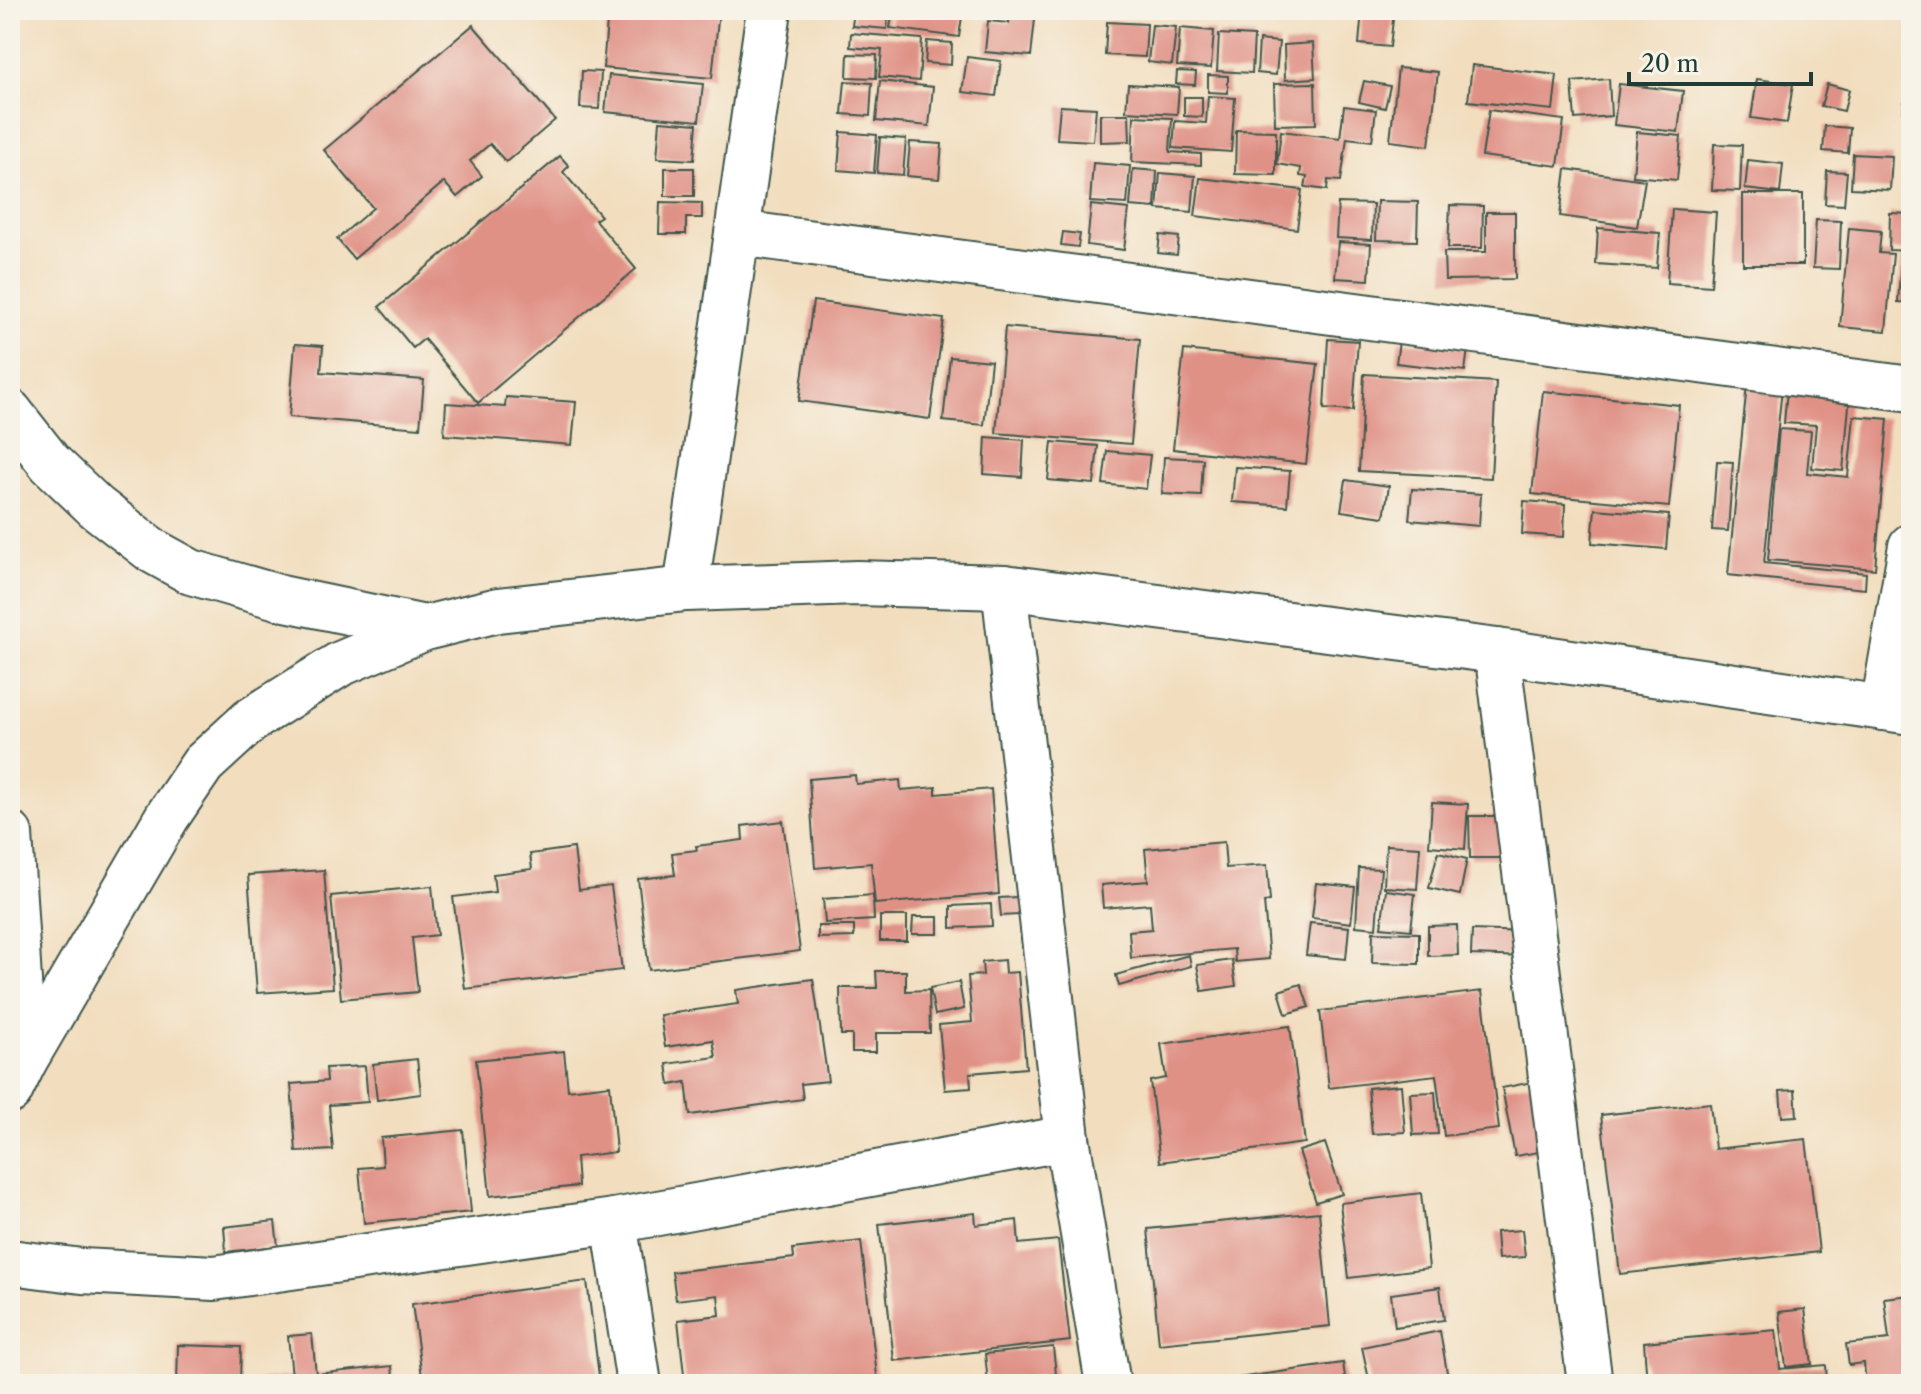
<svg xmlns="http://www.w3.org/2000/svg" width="1921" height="1394" viewBox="0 0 1921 1394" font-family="'Libre Caslon Text',serif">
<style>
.building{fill:#e09186}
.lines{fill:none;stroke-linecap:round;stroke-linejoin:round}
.street-casing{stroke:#3f5549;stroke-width:48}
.secondary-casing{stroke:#3f5549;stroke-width:48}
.street{stroke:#fff;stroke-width:44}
.secondary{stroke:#fff;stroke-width:44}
</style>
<rect width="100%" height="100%" fill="#f7f3e8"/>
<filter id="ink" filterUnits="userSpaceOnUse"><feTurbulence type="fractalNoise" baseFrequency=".0125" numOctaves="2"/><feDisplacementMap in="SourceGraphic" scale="16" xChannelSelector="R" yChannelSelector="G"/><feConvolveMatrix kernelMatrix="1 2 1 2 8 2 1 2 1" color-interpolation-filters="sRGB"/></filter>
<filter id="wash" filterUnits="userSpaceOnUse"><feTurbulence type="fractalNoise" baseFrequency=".006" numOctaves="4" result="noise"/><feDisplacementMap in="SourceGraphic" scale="32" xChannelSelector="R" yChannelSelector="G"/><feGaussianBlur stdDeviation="1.8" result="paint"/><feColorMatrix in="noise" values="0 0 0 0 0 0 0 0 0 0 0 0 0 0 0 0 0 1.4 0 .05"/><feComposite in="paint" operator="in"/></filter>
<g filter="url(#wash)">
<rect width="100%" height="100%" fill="#f2debf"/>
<g id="blocks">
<g class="building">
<path d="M608 10H719L712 78 603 68Z"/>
<path d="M854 10H889L887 29 852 26Z"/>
<path d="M893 10H963L959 37 890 28Z"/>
<path d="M1010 10H1036L1031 56 985 52 988 21 1009 23Z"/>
<path d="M1362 10H1394L1390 47 1359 44Z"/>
<path d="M1107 22 1147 24 1145 57 1105 55Z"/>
<path d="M473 25 555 120 506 162 490 144 470 161 482 176 457 197 444 182 354 259 337 239 373 208 324 150Z"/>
<path d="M1152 25 1176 27 1172 65 1148 62Z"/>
<path d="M1180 28 1214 31 1211 68 1177 66Z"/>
<path d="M851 33 922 39 919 81 879 77 882 50 850 47Z"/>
<path d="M1219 34 1254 36 1252 73 1217 71Z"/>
<path d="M1259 40 1279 42 1276 75 1257 73Z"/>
<path d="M927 41 952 43 951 65 925 63Z"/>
<path d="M1313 43 1315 78 1285 80 1284 45Z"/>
<path d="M848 54 877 55 876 78 847 77Z"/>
<path d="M967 57 1001 61 996 96 962 92Z"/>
<path d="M1472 65 1557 75 1553 110 1468 101Z"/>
<path d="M1398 68 1438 72 1429 146 1390 141Z"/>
<path d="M582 71 601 72 599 109 580 108Z"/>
<path d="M1177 71 1196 72 1195 85 1176 84Z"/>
<path d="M609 75 703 84 699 121 605 112Z"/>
<path d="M1208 75 1228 76V93L1208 92Z"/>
<path d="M1609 79 1611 116 1575 119 1572 82Z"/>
<path d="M1757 79 1793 84 1787 123 1751 118Z"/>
<path d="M845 81 872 83 870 116 842 114Z"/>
<path d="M880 81 933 87 929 126 876 121Z"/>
<path d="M1364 81 1390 86 1385 108 1359 102Z"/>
<path d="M1315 83 1316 124 1275 125 1274 84Z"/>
<path d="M1128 84 1179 87 1177 114 1126 111Z"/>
<path d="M1619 84 1683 91 1678 132 1614 125Z"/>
<path d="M1827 84 1849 90 1844 111 1821 106Z"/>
<path d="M1208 96 1235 98 1231 152 1173 148 1175 121 1206 123Z"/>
<path d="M1184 97H1202V117L1184 116Z"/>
<path d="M1904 102H1911V137L1902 136Z"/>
<path d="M1060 106 1096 108 1093 141 1057 139Z"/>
<path d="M1344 106 1376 110 1372 141 1347 138 1341 181 1328 180 1327 190 1305 187 1307 177 1300 176 1301 168 1277 164 1281 131 1340 138Z"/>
<path d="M1489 110 1564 120 1558 166 1482 156Z"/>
<path d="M1100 114H1129L1130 141 1100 142Z"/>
<path d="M1134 116 1172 118 1170 152 1201 154V165L1132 162Z"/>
<path d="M660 121 697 124 694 160 657 158Z"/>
<path d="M1825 126 1850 128 1848 153 1823 151Z"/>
<path d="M1236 130 1276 131V175L1235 174Z"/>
<path d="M841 132 877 135 874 173 838 170Z"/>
<path d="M1637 132 1681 136 1677 180 1633 176Z"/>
<path d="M880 137 906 139 903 175 877 173Z"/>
<path d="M910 142 942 144 939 179 907 176Z"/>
<path d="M1714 144 1742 145 1740 191 1712 190Z"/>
<path d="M1853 154 1892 156 1890 190 1851 188Z"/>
<path d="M560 156 569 166 563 172 601 216 595 220 636 269 478 403 424 339 413 348 379 307Z"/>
<path d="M1748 160 1783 164 1780 193 1745 189Z"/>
<path d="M1093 163 1130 166 1127 204 1090 202Z"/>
<rect x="665" y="168" width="29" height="28"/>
<path d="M1133 169 1157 171 1155 208 1130 206Z"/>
<path d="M1566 169 1645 180 1637 227 1560 216Z"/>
<path d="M1827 171 1847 172 1844 205 1825 204Z"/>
<path d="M1160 173 1195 176 1192 212 1157 209Z"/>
<path d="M1200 178 1302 190 1297 229 1195 216Z"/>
<rect x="1743" y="194" width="60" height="71"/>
<path d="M1377 201 1418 202 1417 241 1376 240Z"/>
<path d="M660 202 702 203V218H686V234H659Z"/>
<path d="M1338 203 1373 204 1372 240 1336 238Z"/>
<path d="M1091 205 1129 209 1124 250 1087 245Z"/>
<path d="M1450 205 1483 206 1482 248H1448Z"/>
<path d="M1672 209 1716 212 1711 286 1667 283Z"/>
<path d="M1486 212H1515V279L1445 280 1444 252H1486Z"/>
<path d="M1890 213 1911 214V251L1889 250Z"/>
<path d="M1816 220 1841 221 1839 269 1813 268Z"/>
<path d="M1598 228 1660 233 1657 268 1596 264Z"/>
<path d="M1849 228 1881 231 1879 253 1893 254 1886 331 1840 327Z"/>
<path d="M1063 232 1080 234 1078 247 1061 245Z"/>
<path d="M1160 235 1179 237 1177 255 1158 253Z"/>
<path d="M1338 242 1371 244 1369 280 1335 278Z"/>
<path d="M1901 258 1911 259V303L1898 302Z"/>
<path d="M813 301 944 319 930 419 799 401Z"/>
<path d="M1005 327 1140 339 1131 444 996 433Z"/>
<path d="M1328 339 1358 341 1353 411 1324 409Z"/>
<path d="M1399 341 1468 349 1465 371 1396 363Z"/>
<path d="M295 344 323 346 321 372 424 380 420 428 289 417Z"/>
<path d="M1184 350 1318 364 1306 464 1173 449Z"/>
<path d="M950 357 991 361 984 425 943 421Z"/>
<path d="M1364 374 1496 382 1491 478 1359 471Z"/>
<path d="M1747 384 1782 388 1764 563 1866 573 1865 589 1728 575Z"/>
<path d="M1787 390 1850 395 1843 471 1812 468 1816 425 1784 423Z"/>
<path d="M1543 391 1679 405 1669 507 1532 494Z"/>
<path d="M506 397 576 402 572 445 444 435 446 403 505 407Z"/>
<path d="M1854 416 1888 419 1875 569 1768 560 1779 429 1811 431 1807 473 1848 477Z"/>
<path d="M986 437 1024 440 1022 477 984 474Z"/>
<path d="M1052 442 1098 446 1094 484 1048 480Z"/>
<path d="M1107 451 1150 455 1146 489 1103 484Z"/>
<path d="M1164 457 1203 459 1201 496 1162 494Z"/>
<path d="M1717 461 1733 462 1728 531 1712 530Z"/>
<path d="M1235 467 1290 471 1287 506 1232 502Z"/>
<path d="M1346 480 1389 486 1384 517 1341 511Z"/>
<path d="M1412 489 1481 494 1479 526 1409 520Z"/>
<path d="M1524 501 1565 504 1564 537 1522 534Z"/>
<path d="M1595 509 1669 515 1666 549 1592 543Z"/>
<path d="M855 775 856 784 900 780 901 790 936 787V794L991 789 999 894 875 904 871 863 815 868 809 779Z"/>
<path d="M1432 802 1468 804 1465 849 1429 846Z"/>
<path d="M1469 816H1501V858H1470Z"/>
<path d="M783 821 800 951 649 970 638 879 675 875 672 853 697 850 696 846 743 840 742 826Z"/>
<path d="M1224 842 1226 868 1267 865 1270 901 1264 902 1269 959 1235 962 1234 949 1131 958 1129 931 1152 929 1150 904 1103 908 1101 885 1148 881 1145 849Z"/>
<path d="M1386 845 1420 847 1417 889 1384 887Z"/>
<path d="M574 848 579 890 611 886 622 970 465 989 453 897 495 892 493 874 532 869 530 854Z"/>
<path d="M1438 852 1467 859 1460 895 1429 888Z"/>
<path d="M1359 868 1381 869 1376 928 1356 926Z"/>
<path d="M324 870 333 988 257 993 248 875Z"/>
<path d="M1316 883 1355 887 1351 923 1312 918Z"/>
<path d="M432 886 437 935 412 938 418 992 341 999 331 896Z"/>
<path d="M1386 890 1415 894 1411 930 1381 927Z"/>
<path d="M873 895 874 920 825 923 823 899Z"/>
<path d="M1036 896 1037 914 1001 916 999 898Z"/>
<path d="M991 904 992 926 951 928V906Z"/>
<rect x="880" y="916" width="27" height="25"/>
<path d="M913 917H938V934H912Z"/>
<path d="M1310 923 1349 927 1346 959 1306 955Z"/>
<path d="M1457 925 1458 955 1428 956V926Z"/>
<path d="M818 926H854V937L818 938Z"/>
<path d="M1472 930 1526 932 1525 957 1471 955Z"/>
<path d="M1373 932 1419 933V964L1372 963Z"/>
<path d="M1189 955 1191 966 1119 986 1116 975Z"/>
<path d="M1004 960 1005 973 1018 972 1026 1068 970 1073 971 1088 945 1090 939 1025 972 1022 968 976 983 975 982 962Z"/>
<path d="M1232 960 1236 986 1202 991 1197 965Z"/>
<path d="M876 971H906V991L929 990 930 1033H876V1052H852V1035H841L840 988H877Z"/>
<path d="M813 979 828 1081 801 1084 803 1099 690 1115 686 1082 670 1085 667 1064 716 1057 713 1040 665 1047 660 1015 738 1004 736 990Z"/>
<path d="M959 982 964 1009 935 1015 930 988Z"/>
<path d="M1301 984 1309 1007 1286 1014 1279 991Z"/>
<path d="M1482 991 1499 1129 1444 1136 1436 1075 1329 1088 1320 1011Z"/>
<path d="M1290 1026 1305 1143 1160 1162 1150 1081 1166 1078 1161 1044Z"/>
<path d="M564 1051 568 1090 610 1085 616 1152 576 1157 578 1186 490 1196 476 1060Z"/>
<path d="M417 1059 421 1094 377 1100 373 1064Z"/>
<path d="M365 1066 368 1102 329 1105 333 1150 296 1152 291 1084 327 1081 326 1068Z"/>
<path d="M1537 1081 1551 1150 1515 1156 1502 1088Z"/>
<path d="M1401 1085 1405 1132 1372 1134 1368 1088Z"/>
<path d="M1795 1090 1797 1116 1782 1117 1780 1091Z"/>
<path d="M1435 1092 1438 1134 1413 1135 1410 1093Z"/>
<path d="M1710 1103 1715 1149 1806 1139 1819 1252 1620 1274 1601 1115Z"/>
<path d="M463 1130 471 1212 364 1223 359 1168 383 1166 381 1138Z"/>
<path d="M1325 1143 1342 1194 1316 1202 1299 1151Z"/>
<path d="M1421 1193 1429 1268 1349 1278 1340 1203Z"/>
<path d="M1319 1212 1330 1326 1159 1344 1148 1229Z"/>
<path d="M975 1213 976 1225 1017 1220 1019 1244 1058 1240 1070 1341 894 1361 879 1224Z"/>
<path d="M275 1221 278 1246 226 1252 224 1227Z"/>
<path d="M1522 1230 1525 1257 1498 1259 1496 1232Z"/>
<path d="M861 1241 878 1384H685L678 1320 720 1315 718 1295 676 1300 672 1272 794 1258 793 1249Z"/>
<path d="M587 1281 600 1384H423L412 1304Z"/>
<path d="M1440 1287 1444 1320 1395 1327 1391 1294Z"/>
<path d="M1911 1295V1384H1866L1864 1363 1849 1365 1846 1344 1889 1339 1884 1298Z"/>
<path d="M1805 1309 1812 1364 1786 1367 1779 1312Z"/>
<path d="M1776 1330 1780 1369 1826 1365 1827 1384H1647L1644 1342Z"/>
<path d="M1440 1331 1449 1384H1370L1362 1347Z"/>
<path d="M312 1334 316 1374 392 1366 394 1384H256V1380L292 1376 288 1336Z"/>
<path d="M178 1345 241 1347 240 1384H177Z"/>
<path d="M1053 1347 1056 1374 988 1382 985 1354Z"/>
<path d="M1343 1363 1346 1384H1210V1382Z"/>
</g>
</g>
</g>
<g filter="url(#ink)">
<use href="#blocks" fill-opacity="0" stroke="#3f5549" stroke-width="2"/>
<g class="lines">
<defs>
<g id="street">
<path d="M738 233 1911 389"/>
<path d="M10 412 50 463 96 507 153 551 191 572 281 598 425 628"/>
<path d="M1004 587 1067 1138 1108 1384"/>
<path d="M686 589 769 10"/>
<path d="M1497 651 1590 1384"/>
<path d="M1883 708 1911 546"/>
<path d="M10 834 24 1062"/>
<path d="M614 1221 639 1384"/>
<path d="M10 1262 82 1271 214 1278 614 1221 1067 1138"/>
</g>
<path id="secondary" d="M10 1091 24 1062 167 817 203 764 251 720 340 664 425 628 498 610 686 589 857 583 1004 587 1497 651 1911 712"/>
</defs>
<use href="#street" class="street-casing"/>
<use href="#secondary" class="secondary-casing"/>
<use href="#street" class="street"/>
<use href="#secondary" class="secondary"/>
</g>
</g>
<rect width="1921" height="1394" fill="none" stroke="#f7f3e8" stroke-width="40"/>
<path d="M1629 72v12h182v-12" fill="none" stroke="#1f3d34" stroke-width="4"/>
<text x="1641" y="72" font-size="24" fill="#1f3d34" stroke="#f7f3e8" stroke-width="6" paint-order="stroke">20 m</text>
</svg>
